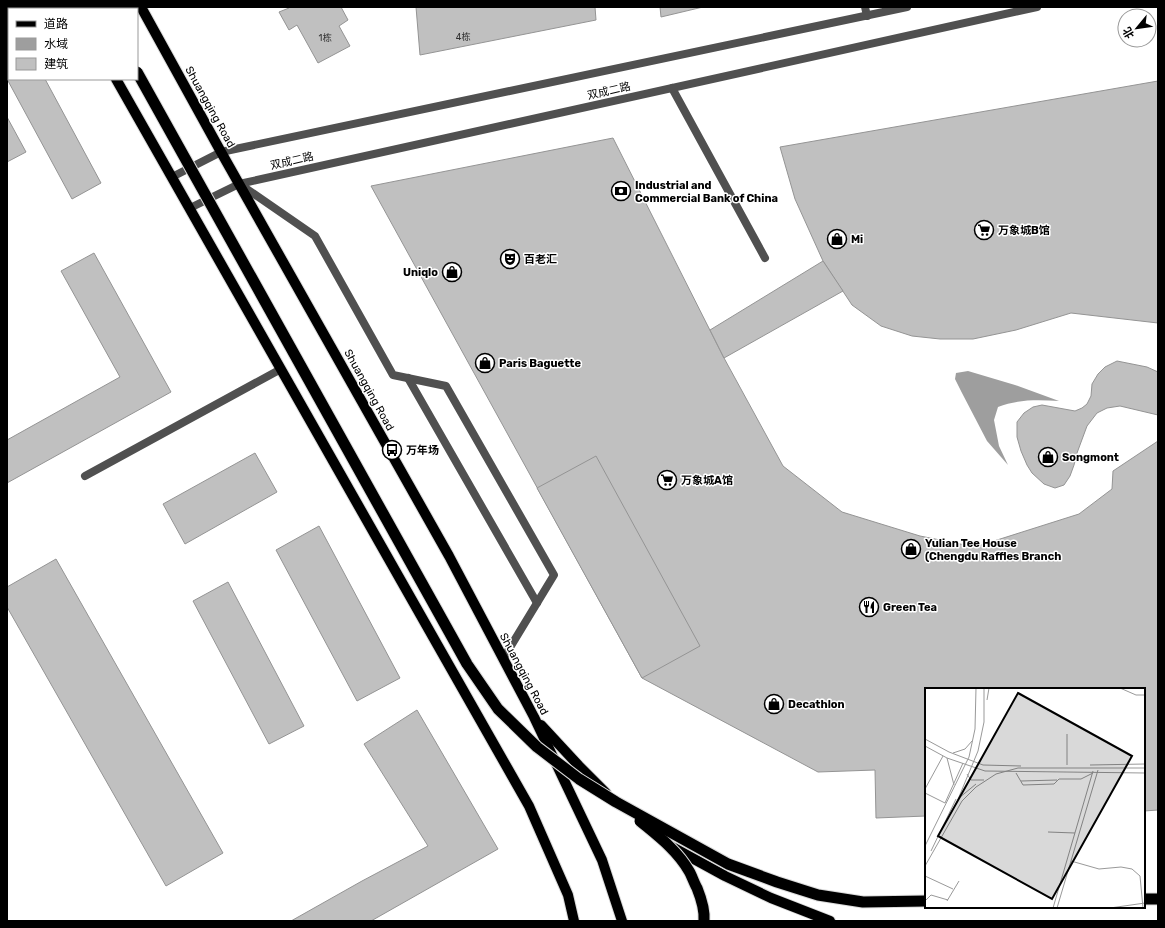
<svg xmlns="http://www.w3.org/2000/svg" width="1165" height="928" viewBox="0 0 1165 928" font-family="Rubik,'Noto Sans SC',sans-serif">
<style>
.water{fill:#9e9e9e}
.building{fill:#c0c0c0;stroke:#949494}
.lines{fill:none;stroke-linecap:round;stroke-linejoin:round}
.primary-casing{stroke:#dbdbdb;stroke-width:12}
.trunk-casing{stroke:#dbdbdb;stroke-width:13}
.service{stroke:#505050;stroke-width:8}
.minor{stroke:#505050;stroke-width:8}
.primary{stroke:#000;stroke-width:10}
.trunk{stroke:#000;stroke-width:11}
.trunk-bridge-casing{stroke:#dbdbdb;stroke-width:13;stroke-linecap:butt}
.trunk-bridge{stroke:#000;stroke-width:11}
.labels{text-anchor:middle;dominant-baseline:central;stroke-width:3;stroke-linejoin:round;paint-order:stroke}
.number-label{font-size:9px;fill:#303030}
.street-label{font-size:11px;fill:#000;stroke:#fff}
.poi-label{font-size:11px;font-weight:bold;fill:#000;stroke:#fff;text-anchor:start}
.inset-road{fill:none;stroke:#999;stroke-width:1}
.view{fill:#000;fill-opacity:0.15;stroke:#000;stroke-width:2}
.inset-edge{fill:none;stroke:#000;stroke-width:2}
</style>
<rect width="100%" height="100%" fill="#fff"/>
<path class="water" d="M968 371 1015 385 1059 401C1039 400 1018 399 998 407L994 420 999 446 1008 465 987 441 962 393 955 379 956 373Z"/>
<g class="building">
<path d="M288 7H341L348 20 339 26 350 46 318 63 297 25 289 30 279 12 289 8Z"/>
<path d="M416 7H595L596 20 420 55Z"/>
<path d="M660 7H703L661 17Z"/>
<path d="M7 10 9 13V79H45L101 183 72 199 7 79Z"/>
<path d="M1158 81V323L1071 313 1016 330 973 339H940L912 336 881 326 852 305 823 261 795 199 780 147Z"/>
<path d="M7 117 26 152 7 162Z"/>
<path d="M613 138 724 358 783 466 842 512 920 536 975 547 1079 514 1112 489 1113 471 1158 441V810L1144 811V689H926V816L876 818 875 770 818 772 642 678 371 186Z"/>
<path d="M94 253 171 392 7 483V440L120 377 61 271Z"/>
<path d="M823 261 843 291 724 358 710 330Z"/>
<path d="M1117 361 1147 367 1158 372V415L1120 406 1107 408 1097 413 1087 426 1077 453 1074 465 1070 476 1064 485 1055 488 1044 484 1032 473 1027 465 1021 451 1017 437V422L1024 413 1033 407 1042 405 1075 411 1082 408 1087 404 1091 396 1092 384 1098 374 1105 367Z"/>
<path d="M255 453 277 492 185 544 163 504Z"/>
<path d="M596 456 700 646 642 678 537 488Z"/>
<path d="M319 526 400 678 357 701 276 550Z"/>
<path d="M56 559 223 853 166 886 7 607V587Z"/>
<path d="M228 582 304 726 269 744 193 601Z"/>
<path d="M417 710 498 849 371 921H291L362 881 428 846 364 744Z"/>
</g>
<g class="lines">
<defs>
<g id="primary">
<path d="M74 7 75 9"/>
<path d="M141 7 221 152 449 556 534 717 602 860 622 921"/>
<path d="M116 79 529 806 568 895 574 921"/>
<path d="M541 725 579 766 606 793"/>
<path d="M672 847 725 876 771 898 830 921"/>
</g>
<g id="trunk">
<path d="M101 7 102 9"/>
<path d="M1144 899H1158"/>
</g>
</defs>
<use href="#primary" class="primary-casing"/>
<use href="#trunk" class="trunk-casing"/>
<g class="service">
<path d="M672 88 765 258"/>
<path d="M241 185 315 236 393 375 446 386 554 575 503 659"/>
<path d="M408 378 537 603"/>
</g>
<g class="minor">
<path d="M865 7 867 16"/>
<path d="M172 177 221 152 907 7"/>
<path d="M190 208 239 184 1037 7"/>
<path d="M85 476 281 369"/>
</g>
<use href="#primary" class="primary"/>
<use href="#trunk" class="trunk"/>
<defs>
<g id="trunk-bridge">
<path d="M137 72 467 664 498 709 537 747 579 779 616 802 728 864 777 882 818 895 863 902 926 901"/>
<path d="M640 821C658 836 677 850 689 871 692 876 694 883 697 888 701 898 705 910 704 921"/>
</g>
</defs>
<use href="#trunk-bridge" class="trunk-bridge-casing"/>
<use href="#trunk-bridge" class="trunk-bridge"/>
</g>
<defs>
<symbol id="bank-ring" viewBox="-11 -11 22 22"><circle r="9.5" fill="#fff" stroke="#000" stroke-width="1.5"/><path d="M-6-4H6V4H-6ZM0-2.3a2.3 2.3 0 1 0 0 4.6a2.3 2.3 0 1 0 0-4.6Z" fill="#000"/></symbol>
<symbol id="supermarket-ring" viewBox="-11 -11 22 22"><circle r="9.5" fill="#fff" stroke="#000" stroke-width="1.5"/><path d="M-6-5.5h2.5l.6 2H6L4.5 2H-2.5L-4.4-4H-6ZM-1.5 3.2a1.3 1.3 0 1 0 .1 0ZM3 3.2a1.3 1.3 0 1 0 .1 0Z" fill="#000"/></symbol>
<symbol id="shop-ring" viewBox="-11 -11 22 22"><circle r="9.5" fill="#fff" stroke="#000" stroke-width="1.5"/><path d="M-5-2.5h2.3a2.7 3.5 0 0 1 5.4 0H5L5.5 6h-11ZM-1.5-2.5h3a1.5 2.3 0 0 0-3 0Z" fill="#000"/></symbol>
<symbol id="theatre-ring" viewBox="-11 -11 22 22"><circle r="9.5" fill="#fff" stroke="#000" stroke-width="1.5"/><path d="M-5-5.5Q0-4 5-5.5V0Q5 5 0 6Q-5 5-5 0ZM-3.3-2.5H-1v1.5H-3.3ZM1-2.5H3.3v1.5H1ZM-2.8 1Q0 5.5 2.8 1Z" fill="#000"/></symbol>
<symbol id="bus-ring" viewBox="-11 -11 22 22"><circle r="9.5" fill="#fff" stroke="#000" stroke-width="1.5"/><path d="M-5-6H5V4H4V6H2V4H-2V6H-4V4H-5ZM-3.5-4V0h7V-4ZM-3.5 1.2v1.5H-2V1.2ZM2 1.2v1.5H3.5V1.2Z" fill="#000"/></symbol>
<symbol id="restaurant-ring" viewBox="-11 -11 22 22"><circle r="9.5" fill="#fff" stroke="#000" stroke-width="1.5"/><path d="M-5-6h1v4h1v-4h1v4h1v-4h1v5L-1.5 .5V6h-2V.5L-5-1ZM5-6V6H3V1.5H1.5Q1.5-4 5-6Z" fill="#000"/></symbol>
</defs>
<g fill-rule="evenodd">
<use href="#bank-ring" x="610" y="180" width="22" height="22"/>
<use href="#supermarket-ring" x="973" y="219" width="22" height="22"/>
<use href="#shop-ring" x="826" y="228" width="22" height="22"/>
<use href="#theatre-ring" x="499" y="248" width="22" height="22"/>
<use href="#shop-ring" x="441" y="261" width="22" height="22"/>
<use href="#shop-ring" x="474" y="352" width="22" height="22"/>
<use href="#bus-ring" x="381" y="439" width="22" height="22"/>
<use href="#shop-ring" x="1037" y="446" width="22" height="22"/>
<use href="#supermarket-ring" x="656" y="469" width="22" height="22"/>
<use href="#shop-ring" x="900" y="538" width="22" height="22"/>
<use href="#restaurant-ring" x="858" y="596" width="22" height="22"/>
<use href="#shop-ring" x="763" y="693" width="22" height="22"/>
</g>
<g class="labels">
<g class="number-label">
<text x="463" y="37">4栋</text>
<text x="325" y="38">1栋</text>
</g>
<g class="street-label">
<text transform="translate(609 91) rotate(-13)">双成二路</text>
<text transform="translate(210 107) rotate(61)">Shuangqing Road</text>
<text transform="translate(292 161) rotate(-13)">双成二路</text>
<text transform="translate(369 390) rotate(61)">Shuangqing Road</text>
<text transform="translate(524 674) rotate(62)">Shuangqing Road</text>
</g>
<g class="poi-label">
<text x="635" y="185">Industrial and<tspan x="635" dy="13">Commercial Bank of China</tspan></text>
<text x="998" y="230">万象城B馆</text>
<text x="851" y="239">Mi</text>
<text x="524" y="259">百老汇</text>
<text x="438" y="272" text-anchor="end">Uniqlo</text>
<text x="499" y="363">Paris Baguette</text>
<text x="406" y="450">万年场</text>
<text x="1062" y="457">Songmont</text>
<text x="681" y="480">万象城A馆</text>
<text x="925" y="543">Yulian Tee House<tspan x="925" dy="13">(Chengdu Raffles Branch</tspan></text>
<text x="883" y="607">Green Tea</text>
<text x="788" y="704">Decathlon</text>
</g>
</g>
<g transform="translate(925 688)">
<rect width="220" height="220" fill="#fff"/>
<path class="inset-road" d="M195 0 211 7H220M62 12 64 0M0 51 24 64 58 77 96 78M0 58 22 70 60 83 220 85M28 65 40 61 47 53M22 70 29 97M142 77V46M165 77 220 76M91 85 98 97 129 96 134 91H156L168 85M42 86 46 92H59M96 93 132 92M0 101 18 68M0 105 20 115M34 110 51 96M20 115 38 75M31 116 53 63 59 34V0M123 144 150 145M0 158 44 69 50 41 51 0M6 163 31 111M146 173 174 181 196 179 207 181 215 188 218 220M0 178 37 113 51 99 71 86 93 80H220M0 188 28 201M0 213 6 207 23 212M22 213 34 193M128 220 168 83M132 220 173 82M185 220 220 215"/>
<path class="view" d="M93 5 207 68 127 211 13 148Z"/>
<rect width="220" height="220" class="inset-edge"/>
</g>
<rect width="1165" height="928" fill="none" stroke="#000000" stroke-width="16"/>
<rect x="8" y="8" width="130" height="72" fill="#ffffff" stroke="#999999"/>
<rect x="16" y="21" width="20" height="6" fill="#000000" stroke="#999999"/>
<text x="44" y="28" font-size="12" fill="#000000">道路</text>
<rect x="16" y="38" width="20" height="12" fill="#9e9e9e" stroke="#999999"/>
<text x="44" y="48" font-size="12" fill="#000000">水域</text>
<rect x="16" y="58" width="20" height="12" fill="#c0c0c0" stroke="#999999"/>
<text x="44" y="68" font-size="12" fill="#000000">建筑</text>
<g transform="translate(1137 28) rotate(241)"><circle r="19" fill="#ffffff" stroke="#999999"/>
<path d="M0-3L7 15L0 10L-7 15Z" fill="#000000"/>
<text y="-6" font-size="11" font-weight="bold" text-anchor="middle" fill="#000000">北</text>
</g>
</svg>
